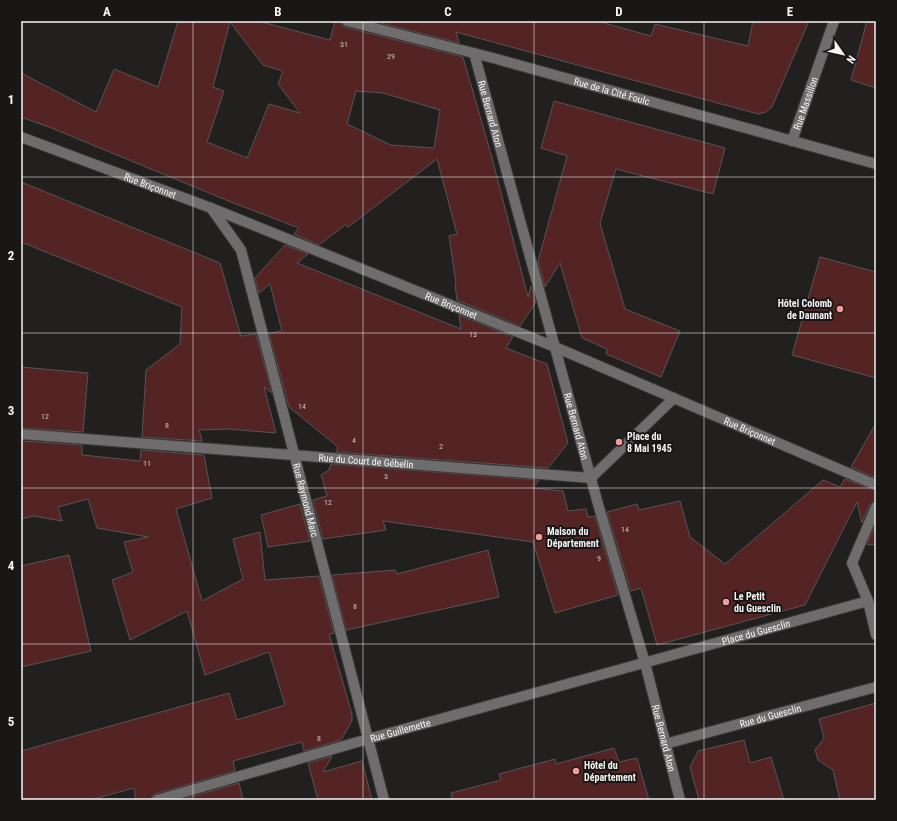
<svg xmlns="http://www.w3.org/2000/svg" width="897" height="821" viewBox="0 0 897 821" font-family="'Roboto Condensed',sans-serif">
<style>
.building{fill:#542424;stroke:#585454;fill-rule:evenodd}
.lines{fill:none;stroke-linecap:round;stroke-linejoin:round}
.minor-casing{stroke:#3b3939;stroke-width:12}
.minor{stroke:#6e6c6c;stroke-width:10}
.grid{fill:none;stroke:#f6f4f4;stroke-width:1;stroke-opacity:0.55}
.poi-dot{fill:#f59b98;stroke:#191616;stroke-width:1.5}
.labels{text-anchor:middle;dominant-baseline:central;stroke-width:4;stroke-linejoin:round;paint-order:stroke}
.number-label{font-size:8px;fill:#cec0c0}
.street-label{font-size:10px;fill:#f6f4f4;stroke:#191616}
.poi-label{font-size:10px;font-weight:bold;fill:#f6f4f4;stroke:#191616;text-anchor:start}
.neatline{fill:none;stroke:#f6f4f4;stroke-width:1.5}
.grid-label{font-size:13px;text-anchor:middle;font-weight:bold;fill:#f6f4f4}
</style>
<rect width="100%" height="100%" fill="#221f1f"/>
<g class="building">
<path d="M178 21H258L330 40 335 21H341L342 25 345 27 463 57 491 154 528 297 531 286 536 302 520 326 457 300 455 285 456 284 449 236 457 234 437 159 348 227 345 225 319 245 294 234 299 228 231 202 49 127 21 117V73L96 112 114 69 158 87ZM230 22 263 65 283 71 278 84 300 113 269 104 247 158 207 142 224 91 213 87ZM356 91 383 93 440 110 434 148 391 145 347 124Z"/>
<path d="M373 21H597L651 36 655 24 748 46 753 21H809L772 107 766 112 758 114 456 32 459 43Z"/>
<path d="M867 21H876V88L851 80Z"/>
<path d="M554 101 725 148 713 194 616 169 600 223 625 309 680 331 661 377 606 354 607 349 582 338 560 263 545 287 538 261 567 156 541 148Z"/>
<path d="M21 182 220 263 241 336 256 334 272 393 264 387 276 433 228 429 199 430 202 441 142 437 146 370 180 344 182 307 21 242Z"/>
<path d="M285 245 308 254 297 263 461 329 459 315 513 337 506 348 547 364 568 443 548 468 336 452 338 447 289 407 269 333 282 331 270 284 259 293 255 278Z"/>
<path d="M820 257 876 272V378L792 355Z"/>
<path d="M21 367 88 373 83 432 21 428Z"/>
<path d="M876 423V478L851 467Z"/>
<path d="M21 441 82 445V455L140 461 141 450 204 455 212 498 176 509 202 601 243 579 233 539 260 532 265 580 319 576 334 633 329 634 352 714V721L341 740 304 751 302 742 233 761 235 771 155 794 152 796 151 800H136L134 788 90 800H21V751L229 693 237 720 285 705 269 652 205 675 187 611 130 640 112 580 133 572 124 542 148 537 97 528 88 499 58 507 62 521 33 516 21 519Z"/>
<path d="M331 464 539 480 533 488 563 491 568 511 586 509 588 517 595 516 618 595 555 613 533 542 383 521 386 530 323 539 313 500 327 496 321 475 329 470Z"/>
<path d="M845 479 876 491V501L870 504 862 523 857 502 805 605 657 645 641 588 631 591 607 512 637 504 639 510 680 501 690 537 725 564 823 480 840 487Z"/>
<path d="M300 504 310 541 268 547 261 515Z"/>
<path d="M876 524V544L868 545 867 544Z"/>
<path d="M488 550 499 597 346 630 332 575 395 570 397 574Z"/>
<path d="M69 555 91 651 21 667V566Z"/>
<path d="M876 703V800H840L833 770 818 760 815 750 824 738 819 719Z"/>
<path d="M744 740 750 763 771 757 784 800H699L690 767 698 751Z"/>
<path d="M614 748 619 762 637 758 649 800H452L451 793 501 780 499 774 555 759 556 764Z"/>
<path d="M332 756 323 772 362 761 372 800H318L308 763Z"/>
<path d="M239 783 243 800H180Z"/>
</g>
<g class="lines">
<defs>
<g id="minor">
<path id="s1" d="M347 21 493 58 876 164"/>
<path id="s2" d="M474 53 598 504 645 663 680 800"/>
<path id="s3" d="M21 137 211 208 555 347 876 485"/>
<path id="s4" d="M792 141 834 21"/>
<path id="s5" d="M211 208 241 250 384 800"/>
<path id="s6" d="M21 434 591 478 674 398"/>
<path d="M876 507 852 563 868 601 876 635"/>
<path id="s7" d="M665 744 876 687"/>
<path id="s8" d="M157 800 368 739 868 601"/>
</g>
</defs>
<use href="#minor" class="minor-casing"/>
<use href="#minor" class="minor"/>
</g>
<path class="grid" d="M193 21V800M363 21V800M534 21V800M704 21V800M21 177H876M21 333H876M21 488H876M21 644H876"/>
<g class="poi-dot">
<circle cx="840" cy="309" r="4"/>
<circle cx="619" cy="442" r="4"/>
<circle cx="539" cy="537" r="4"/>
<circle cx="726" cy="602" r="4"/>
<circle cx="576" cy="771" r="4"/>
</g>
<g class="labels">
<g class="number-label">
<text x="344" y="44">31</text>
<text x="391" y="56">29</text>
<text x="473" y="334">13</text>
<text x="302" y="406">14</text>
<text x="45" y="416">12</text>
<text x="167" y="425">8</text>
<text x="354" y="440">4</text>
<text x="441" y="446">2</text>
<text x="147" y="463">11</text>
<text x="386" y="476">3</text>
<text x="328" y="502">12</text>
<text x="625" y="529">14</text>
<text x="599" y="558">9</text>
<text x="355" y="606">8</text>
<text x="319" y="738">8</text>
</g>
<g class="street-label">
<text stroke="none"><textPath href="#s1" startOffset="274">Rue de la Cité Foulc</textPath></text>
<text stroke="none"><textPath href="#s4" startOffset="40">Rue Massillon</textPath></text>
<text stroke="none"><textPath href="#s2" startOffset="63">Rue Bernard Aton</textPath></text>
<text stroke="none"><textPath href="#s3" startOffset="138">Rue Briçonnet</textPath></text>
<text stroke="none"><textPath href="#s3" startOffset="462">Rue Briçonnet</textPath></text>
<text stroke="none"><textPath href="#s2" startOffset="387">Rue Bernard Aton</textPath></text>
<text stroke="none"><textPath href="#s3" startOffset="786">Rue Briçonnet</textPath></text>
<text stroke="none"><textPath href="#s6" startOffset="346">Rue du Court de Gébelin</textPath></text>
<text stroke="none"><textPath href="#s5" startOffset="310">Rue Raymond Marc</textPath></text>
<text stroke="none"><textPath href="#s8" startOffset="622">Place du Guesclin</textPath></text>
<text stroke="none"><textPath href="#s7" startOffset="109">Rue du Guesclin</textPath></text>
<text stroke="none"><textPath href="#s8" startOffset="253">Rue Guillemette</textPath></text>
<text stroke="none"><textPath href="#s2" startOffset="711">Rue Bernard Aton</textPath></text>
</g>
<g class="poi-label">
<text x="832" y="303" text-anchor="end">Hôtel Colomb<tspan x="832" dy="12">de Daunant</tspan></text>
<text x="627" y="436">Place du<tspan x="627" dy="12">8 Mai 1945</tspan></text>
<text x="547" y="531">Maison du<tspan x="547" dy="12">Département</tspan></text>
<text x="734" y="596">Le Petit<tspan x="734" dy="12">du Guesclin</tspan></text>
<text x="584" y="765">Hôtel du<tspan x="584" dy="12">Département</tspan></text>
</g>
</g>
<rect width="897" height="821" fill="none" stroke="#191616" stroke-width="44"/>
<g transform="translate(843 54) rotate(124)" stroke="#191616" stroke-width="3" paint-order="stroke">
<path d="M0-3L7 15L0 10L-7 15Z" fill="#f6f4f4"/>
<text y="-6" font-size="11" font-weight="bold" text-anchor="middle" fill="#f6f4f4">N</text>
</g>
<rect x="22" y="22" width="853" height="777" class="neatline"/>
<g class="grid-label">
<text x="107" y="16">A</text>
<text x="278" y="16">B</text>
<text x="448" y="16">C</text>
<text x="619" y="16">D</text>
<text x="790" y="16">E</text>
<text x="11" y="104">1</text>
<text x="11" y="260">2</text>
<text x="11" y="415">3</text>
<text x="11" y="570">4</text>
<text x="11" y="726">5</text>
</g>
</svg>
